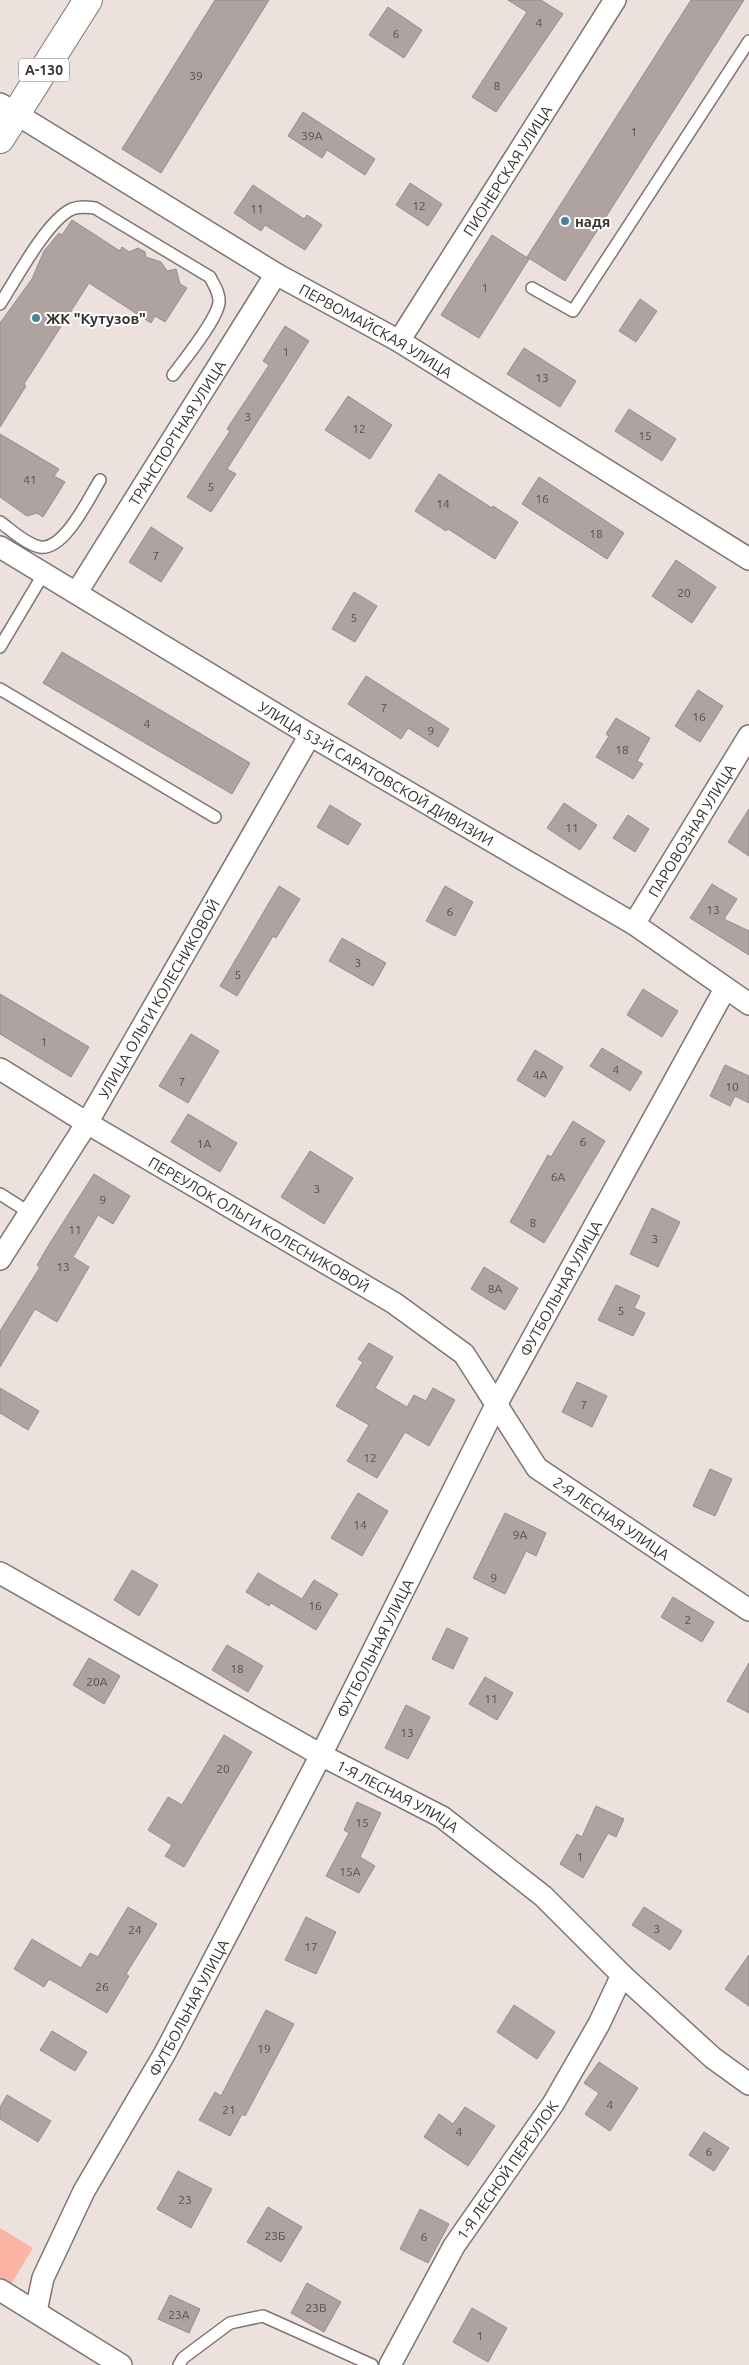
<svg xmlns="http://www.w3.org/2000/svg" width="749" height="2365" viewBox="0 0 749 2365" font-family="Ubuntu,sans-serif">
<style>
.green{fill:#fcb5a4}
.building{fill:#aea3a0;stroke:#988d8a}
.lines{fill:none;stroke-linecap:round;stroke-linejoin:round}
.lane-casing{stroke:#7e7471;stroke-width:14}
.street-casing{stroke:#7e7471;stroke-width:24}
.primary-casing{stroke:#7e7471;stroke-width:30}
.lane{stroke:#fff;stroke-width:11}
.street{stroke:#fff;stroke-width:21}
.primary{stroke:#fff;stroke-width:28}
.poi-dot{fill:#428695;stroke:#fff;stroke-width:2}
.labels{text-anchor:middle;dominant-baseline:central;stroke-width:4;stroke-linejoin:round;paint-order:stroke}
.number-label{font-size:12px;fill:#554e4d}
.shield{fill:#fff;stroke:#73706f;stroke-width:1}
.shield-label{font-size:14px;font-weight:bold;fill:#373231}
.street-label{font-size:15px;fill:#373231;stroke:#fff}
.poi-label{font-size:15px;font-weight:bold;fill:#373231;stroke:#fff;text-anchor:start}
</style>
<rect width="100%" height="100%" fill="#ede1de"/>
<path class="green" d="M0 2228 33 2248 8 2289 0 2284Z"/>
<g class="building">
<path d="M215 0H269L161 173 122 149Z"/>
<path d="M508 0H541L563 14 496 112 472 97 527 12Z"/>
<path d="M691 0H744L565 281 527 257Z"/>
<path d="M388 7 422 30 404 58 369 35Z"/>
<path d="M303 112 375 159 365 175 327 150 322 158 288 136Z"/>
<path d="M410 183 442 204 428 226 396 205Z"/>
<path d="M253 185 304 219 307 215 322 225 305 250 265 225 261 231 234 213Z"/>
<path d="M72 220 120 251 122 247 129 252 138 248 145 252 146 257 161 262 167 271 176 269 180 284 187 288 165 322 155 316 151 323 89 283 24 384 26 386 0 427V323L32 279 44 251 59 233 62 235Z"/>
<path d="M492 235 529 259 479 338 441 315Z"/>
<path d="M640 299 657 311 636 342 619 331Z"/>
<path d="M285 326 309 341 227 469 236 474 211 512 187 497 230 431 227 429 269 365 263 361Z"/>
<path d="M524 348 576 381 560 407 507 374Z"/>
<path d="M348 396 392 425 370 459 325 430Z"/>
<path d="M629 409 676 439 662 461 615 431Z"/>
<path d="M0 434 59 469 54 476 65 482 43 517 37 513 27 516 0 497Z"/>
<path d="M439 474 492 508 493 506 518 522 495 559 448 529 446 531 415 511Z"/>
<path d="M539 477 624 533 607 559 522 504Z"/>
<path d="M151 527 183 548 161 582 129 562Z"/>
<path d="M676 560 716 587 692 623 652 596Z"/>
<path d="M354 592 377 606 355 642 332 629Z"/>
<path d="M62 652 250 763 232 794 43 683Z"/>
<path d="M366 676 449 729 438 747 408 728 401 739 348 704Z"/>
<path d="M698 690 723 706 700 742 675 726Z"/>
<path d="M616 718 650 738 637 761 643 764 633 779 596 757 609 736 606 734Z"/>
<path d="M564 803 597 825 580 850 547 828Z"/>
<path d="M330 805 361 824 348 845 317 827Z"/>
<path d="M749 809V856L728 842Z"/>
<path d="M628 815 649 829 635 852 613 838Z"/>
<path d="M712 884 737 899 724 919 749 931V955L690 918Z"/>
<path d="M279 886 300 899 276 938 273 936 237 996 220 986Z"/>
<path d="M445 886 473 902 455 936 426 921Z"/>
<path d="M342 938 386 963 373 986 329 961Z"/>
<path d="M643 989 678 1011 662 1037 627 1015Z"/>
<path d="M0 994 89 1047 71 1077 0 1034Z"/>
<path d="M191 1034 219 1051 188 1103 159 1086Z"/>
<path d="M602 1048 642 1072 630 1091 590 1066Z"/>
<path d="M535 1050 563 1067 545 1097 517 1080Z"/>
<path d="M725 1065 749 1076V1103L735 1096 730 1106 710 1096Z"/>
<path d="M188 1114 237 1143 220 1172 171 1142Z"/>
<path d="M573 1121 605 1141 544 1243 510 1222 548 1155 551 1157Z"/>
<path d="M310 1151 353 1178 324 1224 281 1197Z"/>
<path d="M94 1174 130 1196 113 1224 98 1215 73 1257 89 1267 57 1322 35 1309 0 1367V1331L40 1267 37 1265 50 1243Z"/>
<path d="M652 1208 680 1222 658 1267 630 1254Z"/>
<path d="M484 1267 518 1288 505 1310 471 1289Z"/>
<path d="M616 1285 640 1296 634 1308 645 1313 633 1336 598 1320Z"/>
<path d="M369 1343 393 1357 375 1388 407 1407 414 1395 426 1401 433 1388 455 1400 429 1446 405 1432 377 1478 347 1461 369 1425 336 1406 363 1362 358 1359Z"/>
<path d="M577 1382 607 1396 592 1427 562 1412Z"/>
<path d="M0 1388 39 1411 28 1430 0 1413Z"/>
<path d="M710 1469 732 1479 715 1516 693 1506Z"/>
<path d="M358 1493 388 1511 362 1556 331 1538Z"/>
<path d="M505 1513 546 1533 536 1556 526 1551 505 1594 473 1578Z"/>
<path d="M132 1570 158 1585 139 1616 114 1600Z"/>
<path d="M258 1573 302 1599 314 1580 338 1594 316 1630 271 1603 269 1606 246 1592Z"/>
<path d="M673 1597 714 1622 702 1642 661 1617Z"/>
<path d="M447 1628 468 1638 453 1669 432 1659Z"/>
<path d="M227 1645 263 1666 248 1692 212 1670Z"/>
<path d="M89 1658 120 1676 104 1704 73 1685Z"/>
<path d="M749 1663V1713L727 1701Z"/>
<path d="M485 1677 513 1693 497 1720 469 1704Z"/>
<path d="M406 1705 430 1717 408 1759 385 1748Z"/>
<path d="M224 1735 252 1752 184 1867 165 1856 172 1845 148 1830 168 1797 182 1805Z"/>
<path d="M357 1802 381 1813 360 1857 375 1866 359 1893 326 1876 349 1833 344 1830Z"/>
<path d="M596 1806 624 1819 616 1837 608 1833 583 1878 560 1864 577 1834 582 1837Z"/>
<path d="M128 1907 157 1924 126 1974 129 1976 107 2013 49 1979 44 1987 14 1969 32 1939 81 1968 90 1953 98 1957Z"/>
<path d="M644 1907 682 1931 670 1950 632 1925Z"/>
<path d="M306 1917 336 1932 316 1974 285 1960Z"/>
<path d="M749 1955V2006L725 1989Z"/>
<path d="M514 2005 555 2032 537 2059 497 2032Z"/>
<path d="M266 2010 294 2024 245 2116 242 2114 230 2136 199 2120 215 2092 221 2096Z"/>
<path d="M52 2031 87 2052 75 2071 40 2050Z"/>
<path d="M599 2062 638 2088 610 2131 585 2114 599 2093 584 2083Z"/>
<path d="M7 2095 51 2121 38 2142 0 2119V2107Z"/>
<path d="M465 2107 495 2126 468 2166 424 2137 439 2114 453 2124Z"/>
<path d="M704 2132 729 2148 714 2171 689 2155Z"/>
<path d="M178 2171 212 2189 191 2228 157 2209Z"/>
<path d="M268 2207 302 2227 281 2262 247 2242Z"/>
<path d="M420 2209 449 2224 428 2263 400 2249Z"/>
<path d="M307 2283 341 2302 324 2332 291 2313Z"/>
<path d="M170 2295 200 2309 189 2333 158 2319Z"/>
<path d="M472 2308 507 2328 488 2362 453 2342Z"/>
</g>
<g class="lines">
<defs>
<g id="lane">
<path d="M532 288 573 311 749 41"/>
<path d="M0 304C15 281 47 220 72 209 80 206 87 207 95 208L210 277C214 285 220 293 219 303 216 321 185 359 173 375"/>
<path d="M0 522C11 530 27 545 40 547 64 551 89 498 100 480"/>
<path d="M0 647 44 573"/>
<path d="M0 689 215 817"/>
<path d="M0 1194 30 1213"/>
<path d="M179 2365 183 2358 230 2323 263 2316 372 2365"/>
</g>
<g id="street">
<path id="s1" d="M0 104 276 274 399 341 749 559"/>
<path id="s2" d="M399 341 615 0"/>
<path id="s3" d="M0 547 310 735 634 924 749 1004"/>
<path id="s4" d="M77 592 276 274"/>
<path id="s5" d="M634 924 749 736"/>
<path id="s6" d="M0 1069 87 1123 394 1303 464 1354 537 1468 749 1610"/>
<path id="s7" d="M0 1259 87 1123 310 735"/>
<path id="s8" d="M0 1573 321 1755 442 1817 543 1896 622 1975 713 2058 749 2084"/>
<path d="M0 2290 121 2365"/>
<path id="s9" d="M36 2311 43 2278 84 2191 165 2053 321 1755 497 1403 725 989"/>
<path id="s10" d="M390 2365 454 2246 553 2104 599 2024 622 1975"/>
</g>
<path id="primary" d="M0 139 88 0"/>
</defs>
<use href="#lane" class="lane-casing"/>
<use href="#street" class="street-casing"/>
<use href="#primary" class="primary-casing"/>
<use href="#lane" class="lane"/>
<use href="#street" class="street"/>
<use href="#primary" class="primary"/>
</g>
<g class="poi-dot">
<circle cx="565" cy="221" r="5"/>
<circle cx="36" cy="318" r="5"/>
</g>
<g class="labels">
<g class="number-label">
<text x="539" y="22">4</text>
<text x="396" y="33">6</text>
<text x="196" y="75">39</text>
<text x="497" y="85">8</text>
<text x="634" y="131">1</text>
<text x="312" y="135">39А</text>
<text x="419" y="205">12</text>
<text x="257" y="208">11</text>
<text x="485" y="287">1</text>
<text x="286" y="351">1</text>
<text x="542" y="377">13</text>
<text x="248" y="416">3</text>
<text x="359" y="428">12</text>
<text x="645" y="435">15</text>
<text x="30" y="479">41</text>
<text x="211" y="486">5</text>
<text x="542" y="498">16</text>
<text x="443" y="503">14</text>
<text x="596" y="533">18</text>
<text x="156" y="555">7</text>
<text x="684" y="592">20</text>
<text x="354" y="617">5</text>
<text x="384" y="707">7</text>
<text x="699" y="716">16</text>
<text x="147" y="723">4</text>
<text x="431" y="730">9</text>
<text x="622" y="749">18</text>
<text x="572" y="827">11</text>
<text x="713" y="909">13</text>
<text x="450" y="911">6</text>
<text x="358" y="962">3</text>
<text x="238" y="974">5</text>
<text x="44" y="1041">1</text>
<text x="616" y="1069">4</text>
<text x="540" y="1074">4А</text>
<text x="182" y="1081">7</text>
<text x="732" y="1086">10</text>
<text x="583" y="1141">6</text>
<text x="204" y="1143">1А</text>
<text x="558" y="1176">6А</text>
<text x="317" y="1188">3</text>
<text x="103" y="1199">9</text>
<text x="533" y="1222">8</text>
<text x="75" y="1229">11</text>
<text x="655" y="1238">3</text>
<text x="63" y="1266">13</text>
<text x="495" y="1288">8А</text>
<text x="621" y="1310">5</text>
<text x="584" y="1404">7</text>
<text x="370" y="1457">12</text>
<text x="360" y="1524">14</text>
<text x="520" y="1534">9А</text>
<text x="494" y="1577">9</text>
<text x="315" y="1605">16</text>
<text x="688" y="1619">2</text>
<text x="237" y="1668">18</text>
<text x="97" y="1681">20А</text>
<text x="491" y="1698">11</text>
<text x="407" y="1732">13</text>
<text x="223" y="1768">20</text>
<text x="362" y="1822">15</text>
<text x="580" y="1856">1</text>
<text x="350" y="1871">15А</text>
<text x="657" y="1928">3</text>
<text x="135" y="1929">24</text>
<text x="311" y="1946">17</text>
<text x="102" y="1986">26</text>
<text x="264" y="2048">19</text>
<text x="610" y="2104">4</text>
<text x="229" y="2109">21</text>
<text x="459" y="2131">4</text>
<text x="709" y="2151">6</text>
<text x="185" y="2199">23</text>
<text x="275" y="2235">23Б</text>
<text x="424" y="2236">6</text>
<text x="316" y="2307">23В</text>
<text x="179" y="2314">23А</text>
<text x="480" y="2335">1</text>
</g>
<rect class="shield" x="19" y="58.5" width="50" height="23" rx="4"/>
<g class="shield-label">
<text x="44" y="70">А-130</text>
</g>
<g class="street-label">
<text stroke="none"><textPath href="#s2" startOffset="202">ПИОНЕРСКАЯ УЛИЦА</textPath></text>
<text stroke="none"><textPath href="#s1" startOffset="439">ПЕРВОМАЙСКАЯ УЛИЦА</textPath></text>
<text stroke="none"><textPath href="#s4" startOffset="188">ТРАНСПОРТНАЯ УЛИЦА</textPath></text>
<text stroke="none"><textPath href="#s3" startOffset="439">УЛИЦА 53-Й САРАТОВСКОЙ ДИВИЗИИ</textPath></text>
<text stroke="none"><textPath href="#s5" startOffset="110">ПАРОВОЗНАЯ УЛИЦА</textPath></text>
<text stroke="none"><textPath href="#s7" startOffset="305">УЛИЦА ОЛЬГИ КОЛЕСНИКОВОЙ</textPath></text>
<text stroke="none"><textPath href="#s6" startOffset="302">ПЕРЕУЛОК ОЛЬГИ КОЛЕСНИКОВОЙ</textPath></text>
<text stroke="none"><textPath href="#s9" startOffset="1151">ФУТБОЛЬНАЯ УЛИЦА</textPath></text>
<text stroke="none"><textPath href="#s6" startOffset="770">2-Я ЛЕСНАЯ УЛИЦА</textPath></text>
<text stroke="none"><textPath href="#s9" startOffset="746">ФУТБОЛЬНАЯ УЛИЦА</textPath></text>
<text stroke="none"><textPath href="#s8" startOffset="456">1-Я ЛЕСНАЯ УЛИЦА</textPath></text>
<text stroke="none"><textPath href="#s9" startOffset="341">ФУТБОЛЬНАЯ УЛИЦА</textPath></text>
<text stroke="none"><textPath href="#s10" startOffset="228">1-Я ЛЕСНОЙ ПЕРЕУЛОК</textPath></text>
</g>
<g class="poi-label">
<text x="575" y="221">надя</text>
<text x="46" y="318">ЖК "Кутузов"</text>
</g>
</g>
</svg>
